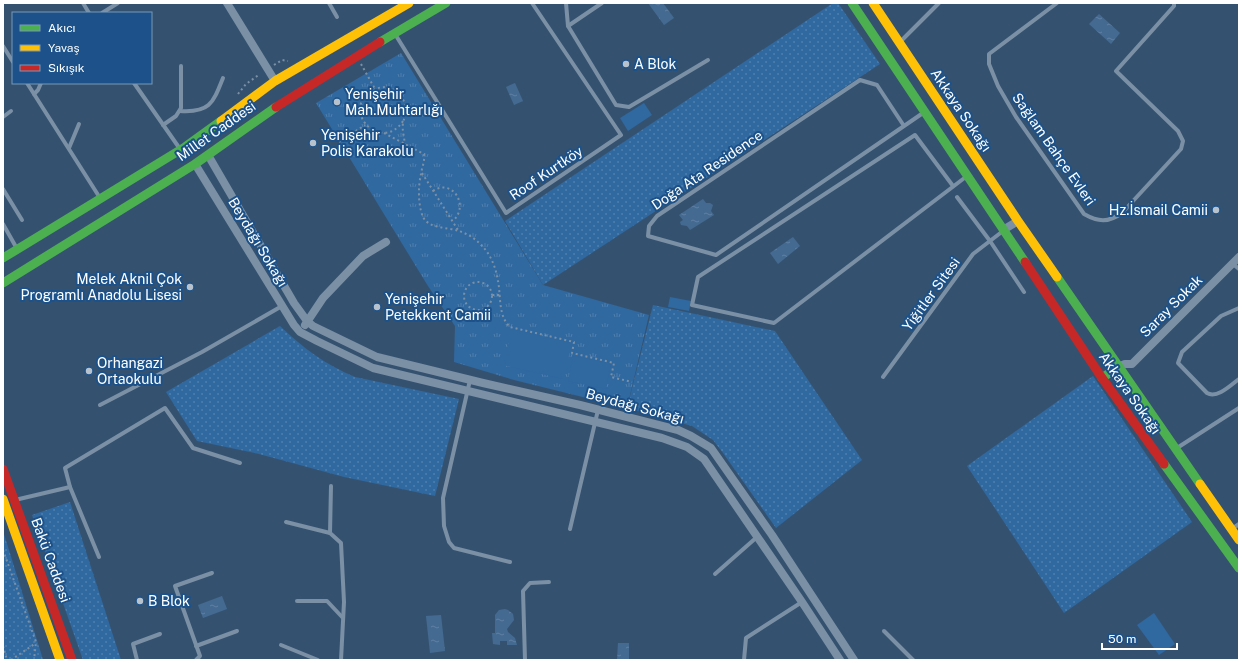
<svg xmlns="http://www.w3.org/2000/svg" width="1242" height="663" viewBox="0 0 1242 663" font-family="'Public Sans',sans-serif">
<style>
.grass{fill:url(#grass-dots)}
.park{fill:url(#park-tufts)}
.pitch{fill:#3068a0}
.water{fill:url(#water-ripples)}
.lines{fill:none;stroke-linecap:round;stroke-linejoin:round}
.path{stroke:#7b90a5;stroke-width:2;stroke-dasharray:2 3;stroke-linecap:butt}
.lane{stroke:#7b90a5;stroke-width:4}
.street{stroke:#7b90a5;stroke-width:8}
.fast{stroke:#4caf50;stroke-width:9}
.slow{stroke:#ffc107;stroke-width:9}
.jam{stroke:#c62828;stroke-width:9}
.poi-dot{fill:#b8c2cd;stroke:#1c5289;stroke-width:1.5}
.labels{text-anchor:middle;dominant-baseline:central;stroke-width:4;stroke-linejoin:round;paint-order:stroke}
.poi-label{font-size:14px;fill:#fff;stroke:#1c5289;text-anchor:start}
.street-label{font-size:14px;fill:#fff;stroke:#1c5289}
</style>
<defs>
<pattern id="grass-dots" width="8" height="8" patternUnits="userSpaceOnUse"><rect width="8" height="8" fill="#3068a0"/><path d="M2 2h.1M6 6h.1" fill="none" stroke="#4f7fae" stroke-width="1.8" stroke-linecap="round"/></pattern>
<pattern id="park-tufts" width="24" height="20" patternUnits="userSpaceOnUse"><rect width="24" height="20" fill="#3068a0"/><path d="M3 7l-1-3M5 7V3M7 7l1-3M15 17l-1-3M17 17v-4M19 17l1-3" fill="none" stroke="#4f7fae"/></pattern>
<pattern id="water-ripples" width="26" height="14" patternUnits="userSpaceOnUse"><rect width="26" height="14" fill="#446a91"/><path d="M2 4q2-2 4 0t4 0M15 11q2-2 4 0t4 0" fill="none" stroke="#6080a2"/></pattern>
</defs>
<rect width="100%" height="100%" fill="#345270"/>
<g class="grass">
<path d="M833 3H838L880 64 543 285 505 221Z"/>
<path d="M653 305 775 331 862 460 776 528 723 453 713 440 692 426 627 408Z"/>
<path d="M280 326C303 348 326 365 355 377L459 399 435 496 344 477 259 454 197 441 166 392Z"/>
<path d="M1093 376 1192 522 1064 613 967 466Z"/>
<path d="M70 502 121 660H83L32 515Z"/>
<path d="M3 531 41 653 43 660H3Z"/>
</g>
<path class="park" d="M401 53 543 285 649 315 627 408 514 380 454 362 455 326 428 286 316 103Z"/>
<g class="pitch">
<path d="M644 103 652 115 628 131 620 118Z"/>
<path d="M670 297 691 301 689 311 668 307Z"/>
<path d="M512 329 572 343 563 379 503 365Z"/>
<path d="M573 356 611 363 606 389 568 381Z"/>
<path d="M1154 613 1175 644 1159 655 1137 625Z"/>
</g>
<g class="water">
<path d="M648 3H663L674 18 664 25Z"/>
<path d="M1099 14 1120 33 1111 44 1089 24Z"/>
<path d="M515 83 523 101 514 105 506 87Z"/>
<path d="M703 199 706 203H710L713 205 711 211 714 215 690 230 687 226 681 225 680 222 683 220 679 215Z"/>
<path d="M793 237 800 246 778 264 770 253Z"/>
<path d="M222 596 227 609 203 618 198 605Z"/>
<path d="M505 609 508 610 513 614 514 620 507 629 508 632 515 638 517 645H507V641H500V645L493 644 492 633H495V615L499 610Z"/>
<path d="M441 615 445 651 430 653 426 616Z"/>
<path d="M618 643H629V660H617Z"/>
</g>
<g class="lines">
<g class="path">
<path d="M361 64 375 89"/>
<path d="M274 65 282 60 288 61"/>
<path d="M238 94 246 84 260 74"/>
<path d="M403 121C383 152 343 115 368 93 373 89 380 87 386 87 397 89 406 99 406 111 406 115 404 118 403 123 402 130 404 137 405 144"/>
<path d="M384 133 424 154C425 161 422 167 421 174 418 187 418 205 423 217 429 229 448 227 459 231 468 234 476 239 482 246 491 255 496 268 498 281 501 296 498 316 510 327L574 342 572 353 614 363 611 377 632 382"/>
<path d="M339 142 365 125"/>
<path d="M422 173 458 230"/>
<path d="M433 191C452 178 470 205 453 221"/>
<circle cx="478" cy="296" r="14"/>
<path d="M492 295H499"/>
<path d="M3 550 36 642 34 660"/>
<path d="M3 646 7 660"/>
<path d="M11 660 36 643"/>
</g>
<g class="lane">
<path d="M83 3 89 13"/>
<path d="M329 3 337 17"/>
<path d="M566 3 568 26 616 105 629 107 708 60"/>
<path d="M1057 3 989 54V64L998 86 1016 117 1084 214C1098 222 1108 223 1122 213L1181 149 1183 141 1178 131 1116 71 1174 6V3"/>
<path d="M102 13 118 3"/>
<path d="M568 26 602 3"/>
<path d="M395 34 506 213 621 135 532 3"/>
<path d="M900 42 939 3"/>
<path d="M3 46 13 62"/>
<path d="M27 83 100 198"/>
<path d="M134 83 180 149"/>
<path d="M34 94 38 90 41 83"/>
<path d="M180 111C210 113 213 103 223 78"/>
<path d="M3 117 11 111"/>
<path d="M163 125 176 116 181 108V66"/>
<path d="M904 126 877 85 860 80 657 216 649 226 648 236 716 255 923 113"/>
<path d="M69 148 79 124"/>
<path d="M953 186 915 135 698 277 692 305 774 323 967 176"/>
<path d="M3 189 22 220"/>
<path d="M957 197 990 241 1024 292"/>
<path d="M3 224 16 247"/>
<path d="M1233 264 1239 269"/>
<path d="M1239 308 1221 316 1182 352 1178 363 1207 393C1217 399 1231 385 1239 379"/>
<path d="M883 377 973 254 1003 231"/>
<path d="M470 380 443 498 444 526 449 542 454 548 510 562"/>
<path d="M100 405 202 352 282 306"/>
<path d="M1177 448 1239 408"/>
<path d="M331 486 330 533 341 543 344 602 341 660"/>
<path d="M70 487 65 468 165 408 193 448 240 463"/>
<path d="M15 500 70 487 99 557"/>
<path d="M286 522 330 533"/>
<path d="M570 529 598 410"/>
<path d="M1232 529 1239 524"/>
<path d="M715 574 757 537"/>
<path d="M297 601H327L343 618"/>
<path d="M884 631 913 660"/>
<path d="M281 645 318 660"/>
<path d="M196 646 237 631"/>
<path d="M137 660 133 644 160 634"/>
<path d="M196 660 200 656 175 586 212 573"/>
<path d="M525 660 523 591 530 583 549 582"/>
<path d="M744 660 746 638 802 602"/>
</g>
<g class="street">
<path d="M227 3 275 81"/>
<path d="M208 155 294 303 307 321 313 326 377 357 483 383 580 405 678 430 691 436 711 448 772 535 854 660"/>
<path d="M195 164 294 325 300 332 317 341 373 368 662 438 687 447 704 459 802 602 840 660"/>
<path d="M1003 230 1018 221"/>
<path d="M305 325 323 298 363 256 386 242"/>
<path d="M1118 367 1125 364H1132L1239 257"/>
</g>
<g class="fast">
<path d="M852 3 1025 262"/>
<path d="M380 42 446 3"/>
<path d="M3 258 185 147 221 121"/>
<path d="M1057 277 1200 484"/>
<path d="M3 283 195 164 276 107"/>
<path d="M1102 378 1118 367"/>
<path d="M1164 464 1239 568"/>
</g>
<g class="slow">
<path d="M873 3 1018 221 1057 277"/>
<path d="M221 121 275 81 409 3"/>
<path d="M1200 484 1239 540"/>
<path d="M3 499 60 660"/>
</g>
<g class="jam">
<path d="M276 107 380 42"/>
<path d="M1025 262 1102 378 1164 464"/>
<path d="M3 469 72 660"/>
</g>
</g>
<g class="poi-dot">
<circle cx="626" cy="64" r="4"/>
<circle cx="337" cy="102" r="4"/>
<circle cx="313" cy="143" r="4"/>
<circle cx="1216" cy="210" r="4"/>
<circle cx="190" cy="287" r="4"/>
<circle cx="377" cy="307" r="4"/>
<circle cx="89" cy="371" r="4"/>
<circle cx="140" cy="601" r="4"/>
</g>
<g class="labels">
<g class="poi-label">
<text x="634" y="64">A Blok</text>
<text x="345" y="94">Yenişehir<tspan x="345" dy="16">Mah.Muhtarlığı</tspan></text>
<text x="321" y="135">Yenişehir<tspan x="321" dy="16">Polis Karakolu</tspan></text>
<text x="1208" y="210" text-anchor="end">Hz.İsmail Camii</text>
<text x="182" y="279" text-anchor="end">Melek Aknil Çok<tspan x="182" dy="16">Programlı Anadolu Lisesi</tspan></text>
<text x="385" y="299">Yenişehir<tspan x="385" dy="16">Petekkent Camii</tspan></text>
<text x="97" y="363">Orhangazi<tspan x="97" dy="16">Ortaokulu</tspan></text>
<text x="148" y="601">B Blok</text>
</g>
<g class="street-label">
<text transform="translate(961 110) rotate(56)">Akkaya Sokağı</text>
<text transform="translate(216 131) rotate(-35)">Millet Caddesi</text>
<text transform="translate(1054 149) rotate(55)">Sağlam Bahçe Evleri</text>
<text transform="translate(707 170) rotate(-34)">Doğa Ata Residence</text>
<text transform="translate(546 173) rotate(-34)">Roof Kurtköy</text>
<text transform="translate(258 242) rotate(59)">Beydağı Sokağı</text>
<text transform="translate(931 294) rotate(-54)">Yiğitler Sitesi</text>
<text transform="translate(1171 306) rotate(-45)">Saray Sokak</text>
<text transform="translate(1130 393) rotate(55)">Akkaya Sokağı</text>
<text transform="translate(635 406) rotate(15)">Beydağı Sokağı</text>
<text transform="translate(51 560) rotate(70)">Bakü Caddesi</text>
</g>
</g>
<rect width="1242" height="663" fill="none" stroke="#ffffff" stroke-width="8"/>
<rect x="12" y="12" width="140" height="72" fill="#1c5289" stroke="#7797b8"/>
<rect x="20" y="25" width="20" height="6" fill="#4caf50" stroke="#7797b8"/>
<text x="48" y="32" font-size="12" fill="#ffffff">Akıcı</text>
<rect x="20" y="45" width="20" height="6" fill="#ffc107" stroke="#7797b8"/>
<text x="48" y="52" font-size="12" fill="#ffffff">Yavaş</text>
<rect x="20" y="65" width="20" height="6" fill="#c62828" stroke="#7797b8"/>
<text x="48" y="72" font-size="12" fill="#ffffff">Sıkışık</text>
<path d="M1102 643v6h75v-6" fill="none" stroke="#ffffff" stroke-width="2"/>
<text x="1108" y="643" font-size="12" fill="#ffffff" stroke="#1c5289" stroke-width="3" paint-order="stroke">50 m</text>
</svg>
